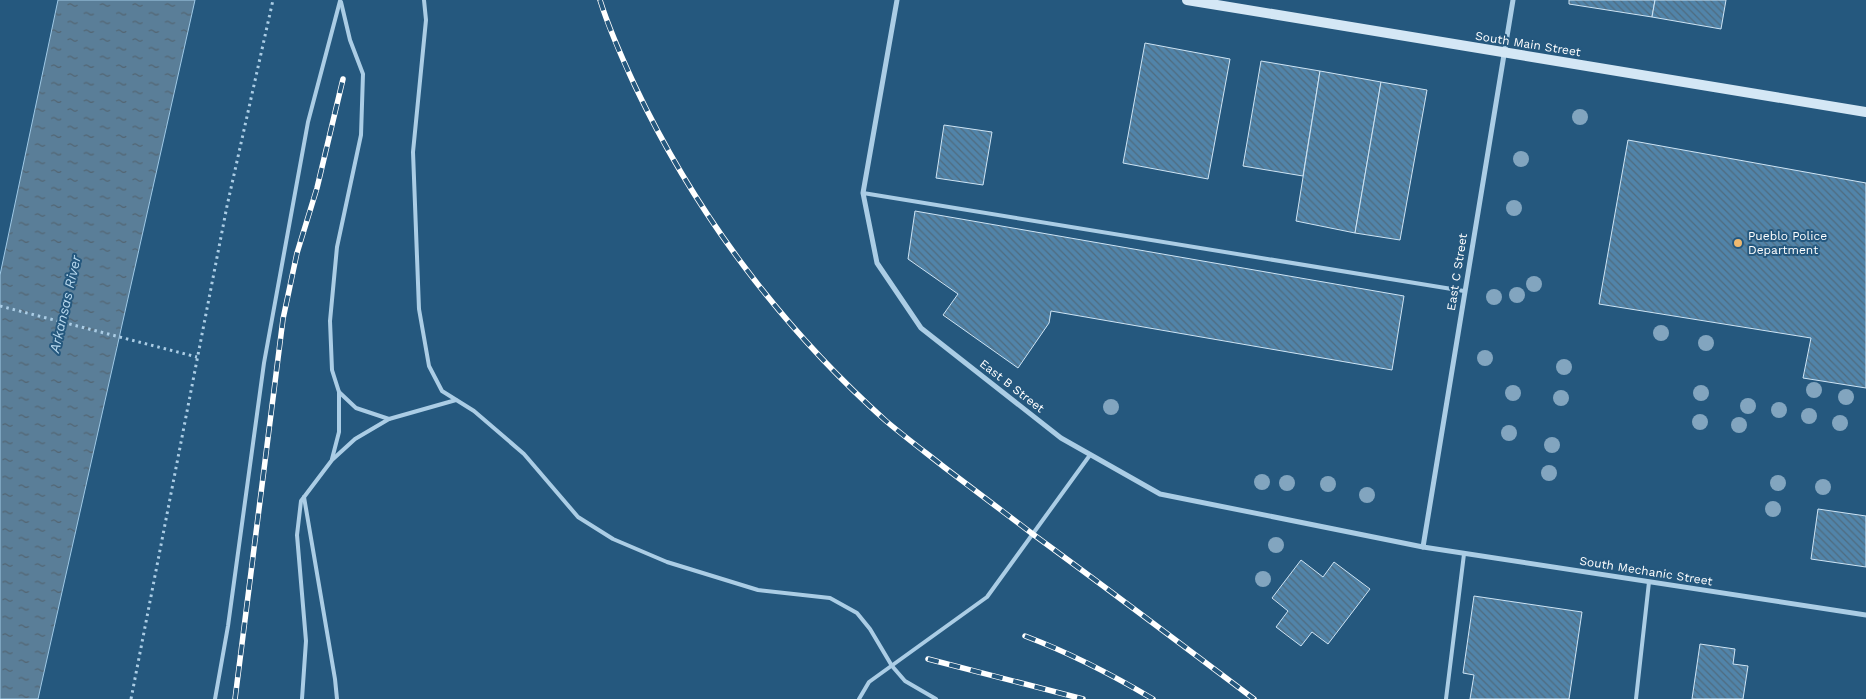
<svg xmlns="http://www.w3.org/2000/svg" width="1866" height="699" viewBox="0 0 1866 699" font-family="'Work Sans',sans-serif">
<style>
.water{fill:url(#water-ripples);stroke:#9fc9e6}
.building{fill:url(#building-back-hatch);stroke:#cee4f4}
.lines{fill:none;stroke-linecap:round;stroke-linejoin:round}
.path{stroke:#abcde5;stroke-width:3;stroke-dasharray:2.5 4;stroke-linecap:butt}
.lane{stroke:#abcde5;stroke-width:4}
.street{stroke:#abcde5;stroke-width:5}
.secondary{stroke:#d4e7f5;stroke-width:10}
.rail-casing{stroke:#fff;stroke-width:5.5}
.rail{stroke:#25587e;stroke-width:4;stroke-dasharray:11;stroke-linecap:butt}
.tree{fill:#82a5bf}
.poi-dot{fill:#efb96f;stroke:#25587e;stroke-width:2}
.labels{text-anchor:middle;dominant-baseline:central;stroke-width:4;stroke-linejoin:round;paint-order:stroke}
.street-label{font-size:12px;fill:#fff;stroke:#25587e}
.poi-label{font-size:12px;fill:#fff;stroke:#25587e;text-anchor:start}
.water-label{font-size:14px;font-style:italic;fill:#b6d7ed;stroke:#25587e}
</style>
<defs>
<pattern id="water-ripples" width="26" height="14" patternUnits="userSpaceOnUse" patternTransform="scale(1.25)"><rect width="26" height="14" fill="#5a7e98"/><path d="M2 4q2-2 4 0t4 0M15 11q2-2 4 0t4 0" fill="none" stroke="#536572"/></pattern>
<pattern id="building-back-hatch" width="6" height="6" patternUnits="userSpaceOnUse" patternTransform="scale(1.25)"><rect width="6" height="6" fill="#5184a9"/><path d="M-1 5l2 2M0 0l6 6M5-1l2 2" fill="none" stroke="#4f6b7f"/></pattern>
</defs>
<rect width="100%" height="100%" fill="#25587e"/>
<path class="water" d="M58 0H195L38 699H0V275Z"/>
<g class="building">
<path d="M1569 0H1655L1652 17 1569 4Z"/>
<path d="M1655 0H1726L1721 29 1652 17Z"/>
<path d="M1145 43 1230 59 1208 179 1123 163Z"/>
<path d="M1261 61 1320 71 1303 176 1243 166Z"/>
<path d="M1320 71 1381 82 1355 233 1296 221Z"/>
<path d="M1381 82 1427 90 1400 240 1355 233Z"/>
<path d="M944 125 992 132 983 185 936 178Z"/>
<path d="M1628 140 1866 183V388L1803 378 1811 338 1599 304Z"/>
<path d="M915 211 1404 296 1392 370 1051 311 1049 323 1018 368 943 315 958 294 908 259Z"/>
<path d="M1818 509 1866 516V567L1811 559Z"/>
<path d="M1301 560 1323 577 1334 562 1370 589 1328 644 1312 632 1301 646 1276 627 1288 611 1272 598Z"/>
<path d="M1474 596 1582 612 1569 699H1470L1474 675 1463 673Z"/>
<path d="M1700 644 1735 649 1733 664 1748 666 1743 699H1692Z"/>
</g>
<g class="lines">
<g class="path">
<path d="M0 306 197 357"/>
<path d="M131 699 227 206 273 0"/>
</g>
<g class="lane">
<path d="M424 0 426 20 413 152 419 309 429 366 442 391 474 411 524 454 578 517 613 539 667 562 758 590 830 598 857 613 870 629 892 666 905 681 936 699"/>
<path d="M341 2 350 40 363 74 361 135 337 247 330 321 332 370 339 392 356 408 389 419"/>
<path d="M863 193 1464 291"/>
<path d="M332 459 339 432V392"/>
<path d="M304 497 335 679 337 699"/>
<path d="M215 699 228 626 264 363 308 122 340 1"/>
<path d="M302 699 306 641 297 535 301 501 332 460 355 439 389 419 456 400"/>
<path d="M859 699 869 682 987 597 1090 455"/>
<path d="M1446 699 1464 554"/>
<path d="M1636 699 1649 582"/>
</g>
<g class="street">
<path d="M897 0 863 193 877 263 921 328 1061 438 1160 494 1423 547 1866 615"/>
<path d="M1423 547 1513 0"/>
</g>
<path class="secondary" d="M1187 0 1866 112"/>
<defs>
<g id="rail">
<path d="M600 0C609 29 622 58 635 86 695 213 782 328 886 421 905 437 925 452 944 467 974 490 1004 512 1034 535 1108 589 1181 644 1254 699"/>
<path d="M1025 636C1070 653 1111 674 1153 699"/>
<path d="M928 659 1083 699"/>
<path d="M235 699 283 319 297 253 317 188 343 79"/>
</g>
</defs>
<use href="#rail" class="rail-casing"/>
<use href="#rail" class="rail"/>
</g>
<g class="tree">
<circle cx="1580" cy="117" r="8"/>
<circle cx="1521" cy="159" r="8"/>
<circle cx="1514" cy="208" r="8"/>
<circle cx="1534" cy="284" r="8"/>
<circle cx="1517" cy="295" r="8"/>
<circle cx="1494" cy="297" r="8"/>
<circle cx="1661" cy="333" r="8"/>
<circle cx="1706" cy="343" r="8"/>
<circle cx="1485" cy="358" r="8"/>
<circle cx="1564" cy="367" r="8"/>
<circle cx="1814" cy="390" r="8"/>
<circle cx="1513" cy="393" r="8"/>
<circle cx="1701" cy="393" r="8"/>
<circle cx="1846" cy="397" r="8"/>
<circle cx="1561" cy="398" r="8"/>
<circle cx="1748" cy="406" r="8"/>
<circle cx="1111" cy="407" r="8"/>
<circle cx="1779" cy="410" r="8"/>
<circle cx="1809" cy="416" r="8"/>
<circle cx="1700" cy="422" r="8"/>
<circle cx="1840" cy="423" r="8"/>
<circle cx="1739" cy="425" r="8"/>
<circle cx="1509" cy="433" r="8"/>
<circle cx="1552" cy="445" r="8"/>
<circle cx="1549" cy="473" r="8"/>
<circle cx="1262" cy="482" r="8"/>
<circle cx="1287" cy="483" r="8"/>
<circle cx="1778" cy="483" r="8"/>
<circle cx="1328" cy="484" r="8"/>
<circle cx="1823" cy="487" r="8"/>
<circle cx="1367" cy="495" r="8"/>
<circle cx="1773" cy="509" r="8"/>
<circle cx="1276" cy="545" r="8"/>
<circle cx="1263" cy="579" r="8"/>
</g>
<circle class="poi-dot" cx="1738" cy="243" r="5"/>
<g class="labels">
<g class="street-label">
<text transform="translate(1528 44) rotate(9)">South Main Street</text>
<text transform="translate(1457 272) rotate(-81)">East C Street</text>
<text transform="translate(1012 386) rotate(38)">East B Street</text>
<text transform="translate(1646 571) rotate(9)">South Mechanic Street</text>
</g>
<g class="poi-label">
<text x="1748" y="236">Pueblo Police<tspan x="1748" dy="14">Department</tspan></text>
</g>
<g class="water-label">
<text transform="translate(65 304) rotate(-77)">Arkansas River</text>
</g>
</g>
</svg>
